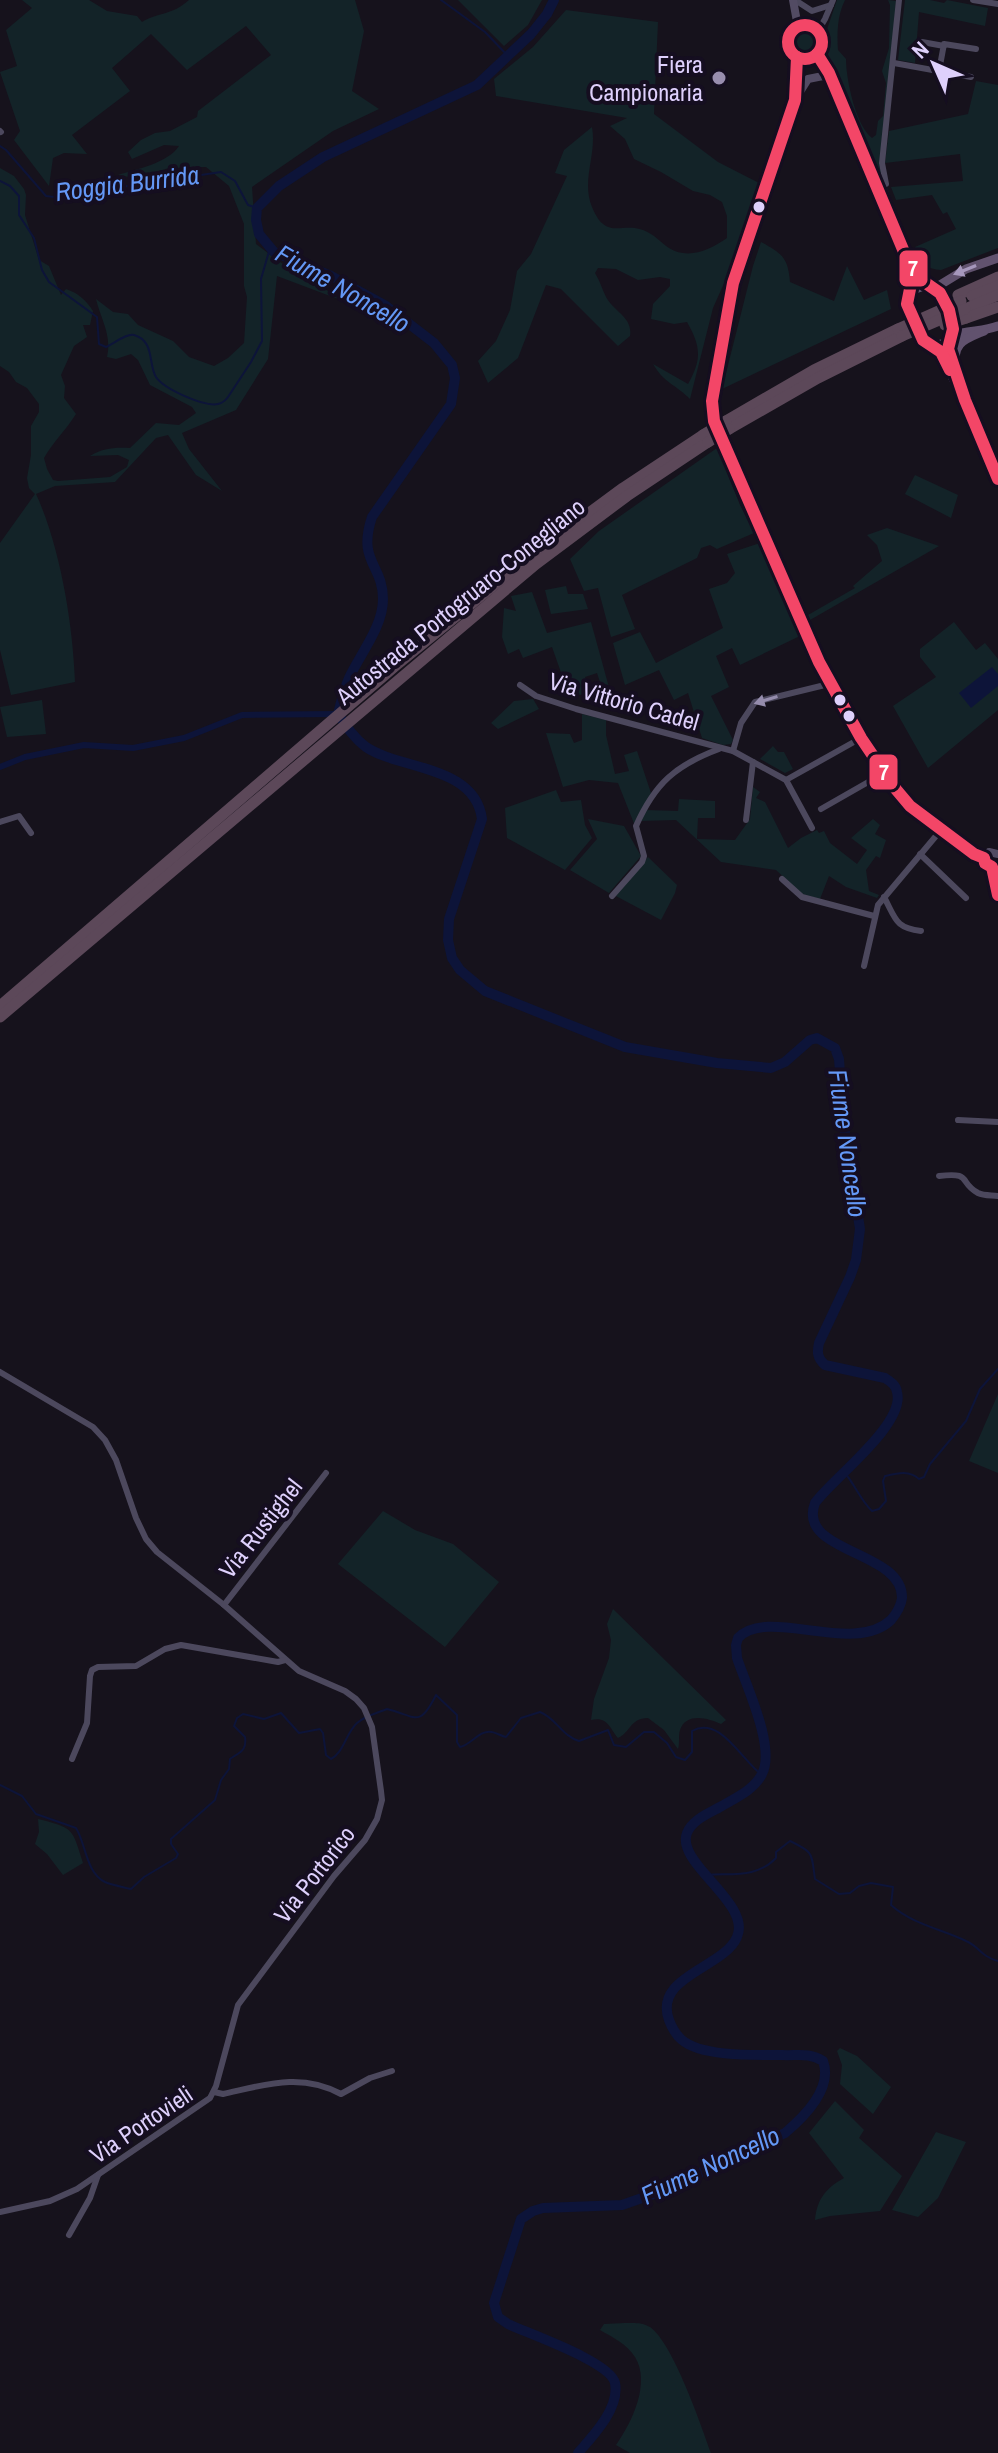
<svg xmlns="http://www.w3.org/2000/svg" width="998" height="2453" viewBox="0 0 998 2453" font-family="'Archivo Narrow',sans-serif">
<style>
.green{fill:#132328}
.water{fill:#0d1439}
.lines{fill:none;stroke-linecap:round;stroke-linejoin:round}
.stream{stroke:#0d1439;stroke-width:2}
.canal{stroke:#0d1439;stroke-width:6}
.river{stroke:#0d1439;stroke-width:10}
.street{stroke:#4c485d;stroke-width:6}
.secondary{stroke:#524b63;stroke-width:8}
.primary{stroke:#61526e;stroke-width:9}
.highway{stroke:#5c4859;stroke-width:11}
.highway-bridge{stroke:#5c4859;stroke-width:11}
.bus-1-casing{stroke:#150e20;stroke-width:18}
.bus-1{stroke:#f34667;stroke-width:12}
.oneway{fill:#a697bc}
.oneway2{fill:#958cac}
.poi-dot{fill:#988eae;stroke:#150e20;stroke-width:3}
.bus-dot{fill:#ded0fc;stroke:#150e20;stroke-width:3}
.labels{text-anchor:middle;dominant-baseline:central;stroke-width:8;stroke-linejoin:round;paint-order:stroke}
.poi-label{font-size:24px;fill:#ded0fc;stroke:#150e20;text-anchor:end}
.street-label{font-size:24px;fill:#ded0fc;stroke:#150e20}
.water-label{font-size:26px;font-style:italic;fill:#6498f6;stroke:#150e20}
.line-badge{stroke:#150e20;stroke-width:3}
.badge-label{font-size:22px;text-anchor:middle;font-weight:bold;fill:#fff}
</style>
<rect width="100%" height="100%" fill="#16121c"/>
<g class="green">
<path d="M22 0H89L107 11 137 16 142 22C161 11 171 16 189 0H355L364 31 352 91 379 109 333 131 252 187 256 244 280 262 346 302 277 276 268 359 236 410 182 433 189 449 222 491 196 475 168 435 156 438 115 482 55 486 36 494C60 546 73 624 75 682L11 695 0 650V543L35 494 29 488 27 478 31 455V426L39 412V404L27 388 16 382 9 372 0 366V168L14 176 24 189 26 195 25 215 39 260 49 266 61 295 66 289C78 293 86 300 93 311L90 325H83L87 337 74 346 61 375 65 386 64 398 76 414C66 430 53 442 44 458L47 469 53 480 58 481 110 477 127 467 129 460 118 455 90 456C103 448 115 447 130 448L156 423 179 425 196 413 192 407 150 385 138 360 131 354 116 359 107 357C112 335 101 320 96 299L113 312 128 314 138 325 173 341 189 357 214 366 228 358 244 343 247 297 244 286V224L229 186 206 167 169 168 135 178 118 175C137 169 168 163 179 146L164 145 132 159 128 152 141 140 155 133 170 131 197 117 198 111 271 55 246 26 187 70 151 34 112 68 130 91 72 135 87 154 64 153 53 158 49 186 14 140 20 131 0 72 17 66 6 30 32 8Z"/>
<path d="M458 0H542L528 25 504 46Z"/>
<path d="M837 0H845C837 16 837 33 838 50L846 59C846 80 856 126 872 138L876 135 878 121 883 116 886 83 882 71 889 48 890 5 888 0 896 1 882 174 905 235 906 245 825 54 827 42 826 32Z"/>
<path d="M905 0H930L944 3 947 0 988 8 985 26 919 12 915 63 898 60Z"/>
<path d="M566 10 658 22 654 114 718 162 761 184 733 263 713 308 690 399C675 384 664 383 653 364L688 384C702 359 701 347 687 322L674 324 651 319 653 304 670 286V279L660 277 638 280 616 269 598 268 595 273C600 281 602 289 606 297 614 312 633 317 630 336L618 346 561 289 546 285 518 358 488 383 478 361 496 341 510 310 517 271 531 254 567 176 555 173 564 150 592 127C597 155 581 180 592 207 606 241 621 222 643 230 654 234 660 242 669 248 688 260 710 250 727 238V216L722 202 710 195 693 191 661 172 634 159 625 139 610 126 627 118 496 96 494 79 533 47Z"/>
<circle cx="806" cy="42" r="11"/>
<path d="M976 81 998 85V248L941 270C924 269 921 261 915 247L956 229 947 212 943 214 932 195 896 200 891 187 963 181 960 154 885 163 889 131 968 114Z"/>
<path d="M761 242C783 254 788 258 790 282L834 301 847 266 864 300 887 290 891 309 722 389 753 266Z"/>
<path d="M717 448 740 505 754 533 717 549 710 545 701 548 697 558 622 595 635 629 611 637 598 588 584 591 570 559 599 531Z"/>
<path d="M915 475 958 495 951 518 905 494Z"/>
<path d="M887 528 939 546 810 620 808 615 855 588 853 586 882 561 877 545 867 535Z"/>
<path d="M763 542 802 635 740 665 732 648 716 656 729 687 711 696 733 740 731 744 723 745 702 738 688 693 674 700 659 670 625 685 613 643 640 632 656 663 723 628 709 589 727 583 735 573 727 554Z"/>
<path d="M566 586 568 594H583L588 609 551 614 545 590Z"/>
<path d="M532 592 547 633 591 622 610 691 604 694 597 673 585 677 591 693 573 696 567 680 564 681 552 647 523 658 519 649 508 654 502 637 504 608 516 611 511 596Z"/>
<path d="M954 622 976 650 985 643 998 659V710L928 768 893 706 936 677 920 657V649Z"/>
<path d="M533 699 539 709 498 729 491 723 514 701Z"/>
<path d="M42 700 46 734 7 737 0 707Z"/>
<path d="M582 714 606 720V735L615 774 629 771 624 755 637 751 651 793 645 810 678 811 679 799 715 801V818H698L697 839 735 840 750 819 753 787 760 792 756 798 765 802 788 848 801 838 817 830 819 833 824 831 830 843 857 864 867 850 851 838 873 819 880 825 875 834 886 840 880 858 876 856 866 870 869 891 879 895 877 898 846 887 829 876 820 899 802 894 776 870 721 862 676 820 640 821 637 831 618 783 589 780 563 787 546 733 570 734 574 743 582 740Z"/>
<path d="M773 746 778 752H784L793 769 785 773 760 759Z"/>
<path d="M556 790 561 802 581 800 585 825 592 838 565 870 507 838 505 808Z"/>
<path d="M588 819 624 826 641 856 609 893 570 870 597 839Z"/>
<path d="M648 857 677 885 675 893 661 920 614 895Z"/>
<path d="M998 1394V1473L969 1461Z"/>
<path d="M383 1511 415 1530 453 1544 499 1582 445 1647 338 1564Z"/>
<path d="M613 1609 726 1720 721 1724C708 1718 686 1712 680 1730 678 1736 680 1743 678 1749L664 1730 648 1718C629 1719 632 1731 618 1738 610 1729 608 1716 591 1720L594 1699 609 1658 611 1640 607 1624Z"/>
<path d="M38 1819C74 1828 72 1828 83 1863L63 1875 47 1854 35 1844 39 1832Z"/>
<path d="M840 2048 857 2056 891 2087 873 2114 840 2084 842 2065 837 2051Z"/>
<path d="M835 2101 864 2130 859 2138 902 2176 880 2211 830 2216 815 2220C817 2199 826 2188 844 2178L809 2133Z"/>
<path d="M936 2132 966 2142 938 2198 918 2217 892 2210Z"/>
<path d="M625 2323C634 2323 642 2322 650 2327 673 2343 701 2425 711 2453H630L616 2445C632 2422 651 2383 635 2357 627 2344 612 2337 600 2330L604 2324Z"/>
</g>
<path class="water" d="M992 667 998 674V686L971 708 959 693Z"/>
<g class="lines">
<g class="stream">
<path d="M441 0 485 32 508 56"/>
<path d="M0 146 6 150 46 196 54 197 221 172 235 181 248 205 257 208"/>
<path d="M0 181 10 186 19 196V215L34 238 42 270 49 282 97 317 99 344 106 347C114 344 126 333 134 335 155 341 148 364 156 377 164 389 204 407 218 404 223 403 225 401 228 397L251 362 262 341 261 279 270 248"/>
<path d="M845 1473C855 1485 861 1501 872 1511L879 1509 886 1501 883 1481 885 1476C898 1473 909 1470 919 1479L924 1477 930 1464 966 1421 980 1389 998 1369"/>
<path d="M0 1785 22 1796 36 1814 76 1828C86 1844 86 1873 105 1882 112 1885 123 1887 131 1889L144 1877 176 1858 178 1854 171 1844V1839L215 1800 221 1780 229 1769 230 1759C240 1752 247 1751 245 1737L234 1726 237 1718 243 1714 264 1719 281 1713 299 1733 320 1729 323 1733 326 1755 331 1759C344 1752 346 1733 357 1723 365 1716 377 1713 387 1709 416 1716 419 1729 436 1695L457 1715V1742L460 1747C471 1745 480 1729 492 1732 497 1733 501 1736 506 1737L521 1718 540 1712C556 1718 562 1736 579 1741L608 1730 614 1745 626 1747 644 1732H654L667 1743 676 1757 685 1760 692 1752V1731C720 1715 742 1761 762 1775"/>
<path d="M707 1875C733 1873 757 1878 776 1858V1852L790 1841C815 1853 811 1853 815 1879L839 1894 850 1893 859 1886 871 1883 893 1887 891 1905C912 1924 941 1929 966 1941 980 1947 980 1956 998 1961"/>
</g>
<path class="canal" d="M0 767 25 757 84 745 133 748 184 738 242 715 336 714"/>
<path class="river" d="M554 0 547 14 531 34 477 85 323 157 279 186 257 208 256 220 259 234 274 252 329 275 386 306 434 343 452 365 455 378 451 404 372 517C357 562 383 564 383 599 383 627 360 654 349 678 344 689 341 702 338 714 346 726 354 738 366 747 400 770 475 765 482 819L449 919 448 940 452 958 460 970 485 991 625 1047 717 1063 771 1068 785 1062 810 1040 817 1038 835 1048 839 1059 844 1126 860 1229 856 1260 850 1277 819 1343C817 1352 817 1358 825 1365L885 1378C891 1382 896 1385 897 1392 906 1424 832 1479 815 1503 796 1553 903 1550 902 1598 901 1606 896 1614 891 1620 853 1656 768 1606 738 1638L736 1645 737 1658C746 1685 776 1748 762 1774 754 1790 735 1798 720 1807 709 1813 692 1820 687 1833 675 1863 752 1903 737 1937 724 1968 653 1976 669 2020 672 2028 676 2035 682 2040 702 2057 756 2055 782 2055 797 2056 809 2052 823 2061 833 2088 804 2117 785 2133L662 2191 622 2205 543 2208 533 2211 521 2219 494 2303 498 2317 508 2324C529 2334 611 2362 615 2383 620 2408 593 2436 578 2453"/>
<g class="street">
<path d="M795 0 812 11 831 5"/>
<path d="M973 0 998 4"/>
<path d="M818 31 825 19 833 0"/>
<path d="M922 42 944 46"/>
<path d="M894 63 971 77"/>
<path d="M939 71 944 44 976 49"/>
<path d="M0 131 1 132"/>
<path d="M886 184 882 163 899 0"/>
<path d="M520 685 536 696 576 709 733 751 786 780 812 828"/>
<path d="M733 751 741 723 755 702 829 684"/>
<path d="M786 780 861 738"/>
<path d="M821 809 884 773"/>
<path d="M746 820 753 762"/>
<path d="M0 822 19 816 31 833"/>
<path d="M920 854 966 898"/>
<path d="M782 879 802 897 874 916"/>
<path d="M612 896 642 862 644 856 636 826C655 783 676 765 719 749"/>
<path d="M884 897C896 919 895 928 921 931"/>
<path d="M864 966 878 905 941 830"/>
<path d="M958 1120 998 1122"/>
<path d="M939 1176C973 1172 958 1182 978 1193 984 1196 992 1195 998 1196"/>
<path d="M0 1372 93 1427 105 1440 116 1460 136 1518 146 1539 157 1552 224 1605 299 1671 345 1691 356 1699 364 1708 372 1727 381 1791 382 1800 377 1819 365 1840 334 1876 238 2005 216 2086 210 2098 77 2189 50 2201 0 2212"/>
<path d="M224 1605 326 1473"/>
<path d="M72 1759 87 1723 90 1676 92 1670 98 1667 136 1666 165 1649 181 1645 278 1662 285 1660"/>
<path d="M214 2092 223 2094C264 2085 301 2072 341 2094L370 2078 392 2071"/>
<path d="M69 2235 90 2198 98 2175"/>
</g>
<g class="secondary">
<path d="M793 0 798 27"/>
<circle cx="805" cy="42" r="17"/>
<path d="M817 54 829 73 907 259 917 276 928 285"/>
<path d="M797 57 795 100 733 283 715 380 712 401 714 421 819 662 861 738 894 787 910 806 974 854 984 858 985 863 992 867 998 895"/>
<path d="M796 98 808 79 823 76 833 82"/>
<path d="M908 264 911 292"/>
<path d="M984 858 989 852 998 854"/>
</g>
<g class="primary">
<path d="M935 288 966 269 998 258"/>
<path d="M952 336C967 330 983 332 998 326"/>
<path d="M934 346 948 342C962 320 940 270 911 292L907 304 923 340 941 352 959 391 965 400"/>
<path d="M955 368C953 342 963 340 984 331"/>
<path d="M964 394 998 479"/>
</g>
<g class="highway">
<path d="M958 295 998 277"/>
<path d="M972 296 998 286"/>
<path d="M965 309 998 295"/>
<path d="M966 318 998 307"/>
<path d="M726 421 814 370 898 329"/>
<path d="M729 429 818 378 902 336"/>
<path d="M0 1006 394 667 528 558 623 488 703 435"/>
<path d="M0 1017 536 564 627 496 708 442"/>
</g>
<g class="highway-bridge">
<path d="M945 325 966 318"/>
<path d="M898 329 961 301"/>
<path d="M902 336 965 309"/>
<path d="M703 435 726 421"/>
<path d="M708 442 729 429"/>
</g>
<defs>
<g id="bus-1">
<circle cx="805" cy="42" r="17"/>
<path d="M817 54 829 73 907 259 920 279 940 293 949 310 953 329 948 349 965 400 998 479"/>
<path d="M797 57 795 100 733 283 712 401 714 421 819 662 861 738 894 787 910 806 974 854 984 858 985 863 992 867 998 895"/>
<path d="M907 259 911 284 907 304 923 340 941 352 950 370"/>
</g>
</defs>
<use href="#bus-1" class="bus-1-casing"/>
<use href="#bus-1" class="bus-1"/>
</g>
<defs><path id="oneway-solid" d="M-6-.8H1V-3.2L6.5 0L1 3.2V.8H-6Z" transform="scale(2)"/></defs>
<use class="oneway" href="#oneway-solid" transform="translate(965 270) rotate(158)"/>
<use class="oneway2" href="#oneway-solid" transform="translate(766 700) rotate(163)"/>
<circle class="poi-dot" cx="719" cy="78" r="8"/>
<g class="bus-dot">
<circle cx="759" cy="207" r="7"/>
<circle cx="840" cy="700" r="7"/>
<circle cx="849" cy="716" r="7"/>
</g>
<g class="labels">
<g class="poi-label">
<text x="703" y="64">Fiera<tspan x="703" dy="28">Campionaria</tspan></text>
</g>
<g class="street-label">
<text transform="translate(460 601) rotate(-39)">Autostrada Portogruaro-Conegliano</text>
<text transform="translate(624 701) rotate(16)">Via Vittorio Cadel</text>
<text transform="translate(260 1528) rotate(-52)">Via Rustighel</text>
<text transform="translate(314 1874) rotate(-52)">Via Portorico</text>
<text transform="translate(141 2124) rotate(-34)">Via Portovieli</text>
</g>
<g class="water-label">
<text transform="translate(127 183) rotate(-7)">Roggia Burrida</text>
<text transform="translate(343 288) rotate(30)">Fiume Noncello</text>
<text transform="translate(848 1143) rotate(82)">Fiume Noncello</text>
<text transform="translate(710 2165) rotate(-25)">Fiume Noncello</text>
</g>
</g>
<g class="line-badge">
<rect x="898" y="249" width="31" height="39" rx="8" fill="#f34667"/>
<rect x="868" y="753" width="31" height="38" rx="8" fill="#f34667"/>
</g>
<g class="badge-label">
<text x="913" y="276">7</text>
<text x="884" y="780">7</text>
</g>
<g transform="translate(934 64) rotate(315)" stroke="#150e20" stroke-width="6" paint-order="stroke">
<path d="M0-6L14 30L0 20L-14 30Z" fill="#ded0fc"/>
<text y="-12" font-size="22" font-weight="bold" text-anchor="middle" fill="#ded0fc">N</text>
</g>
</svg>
